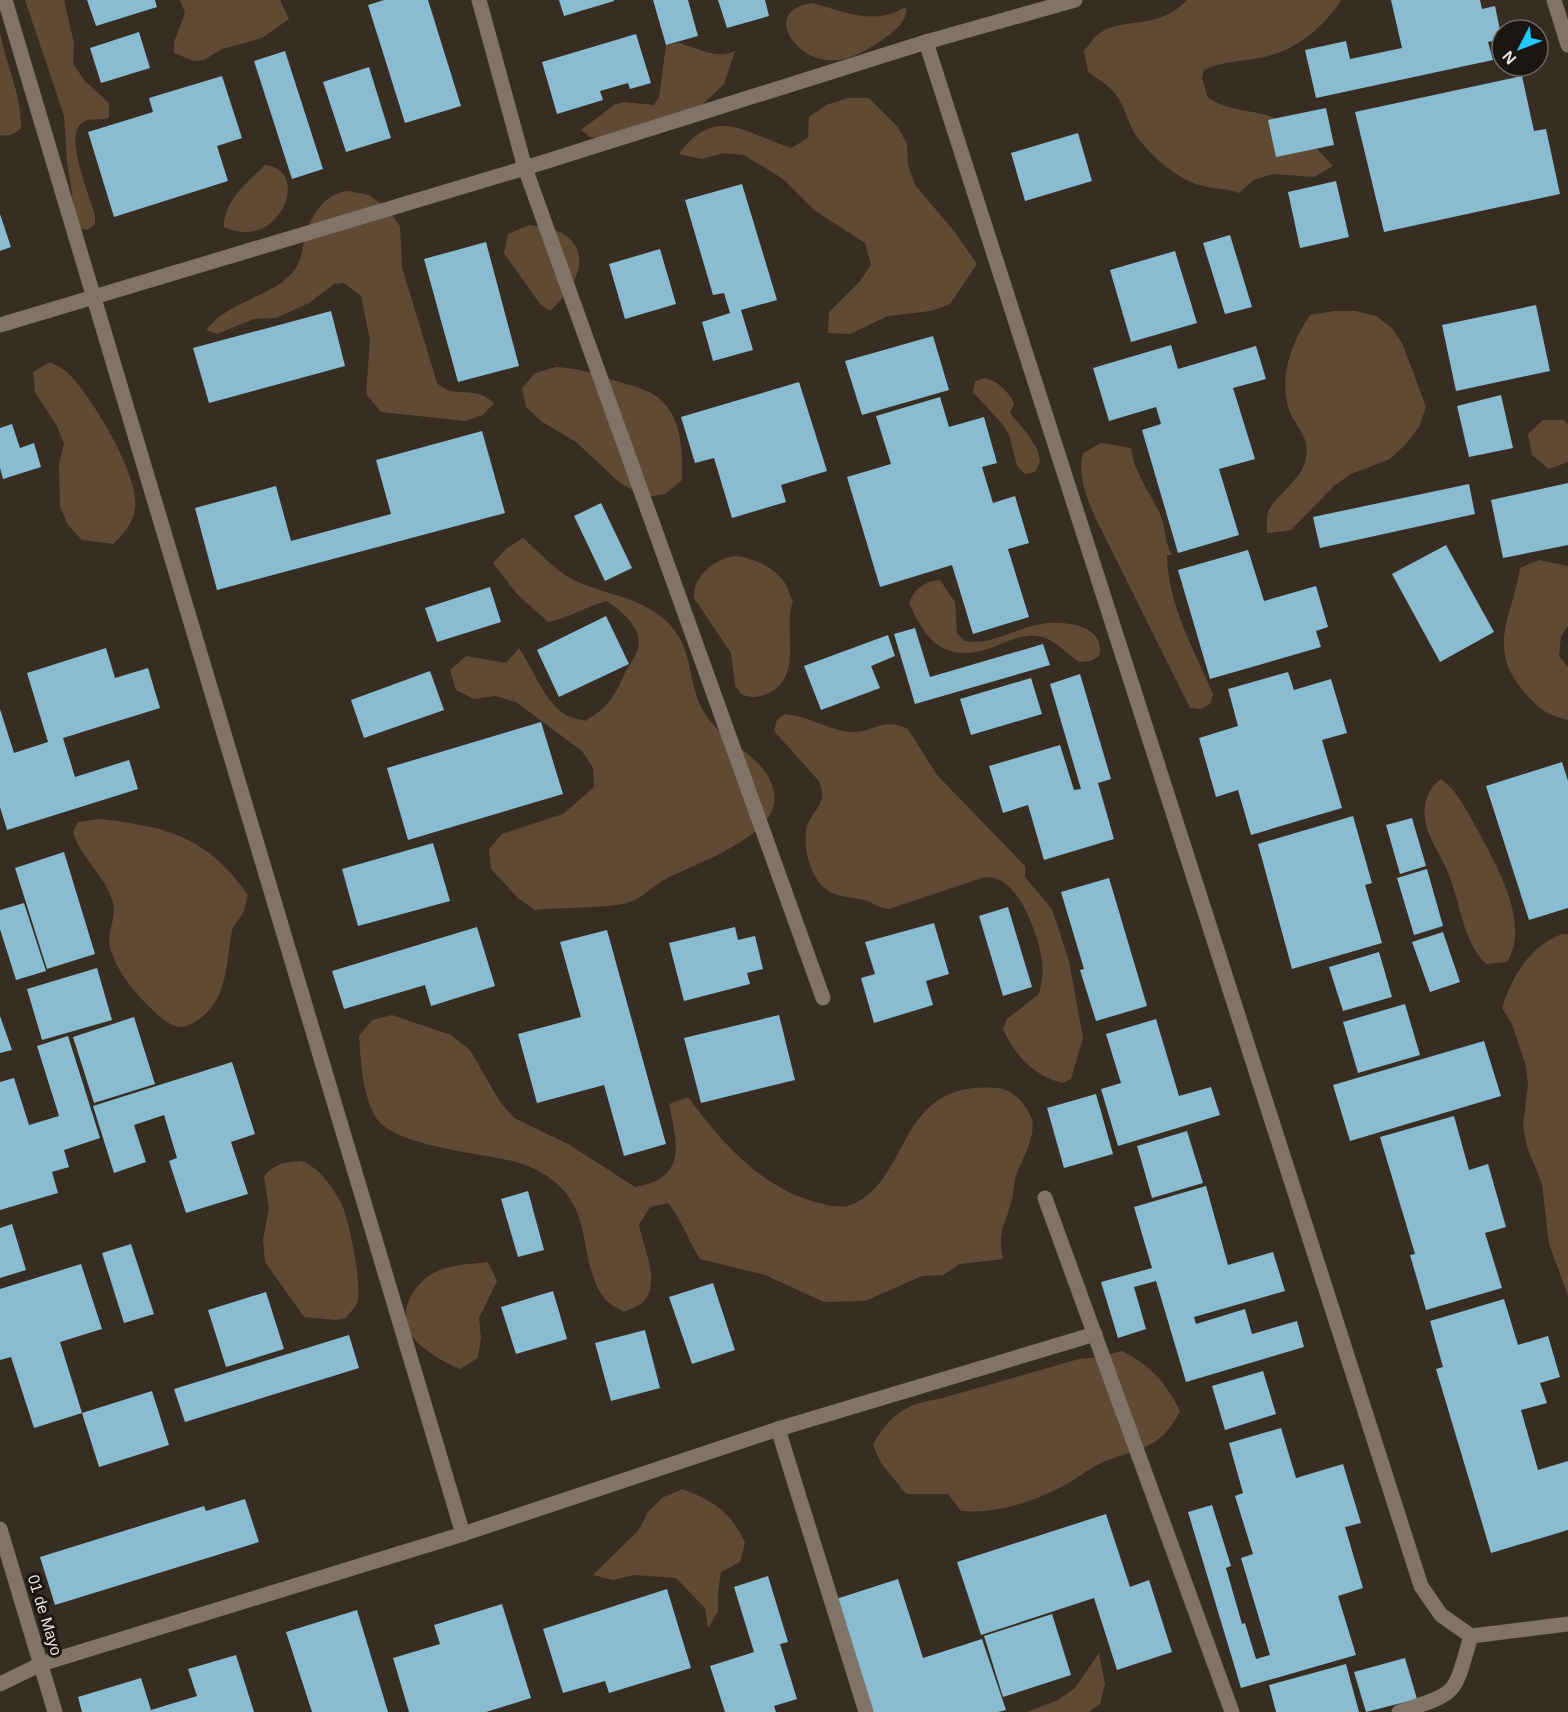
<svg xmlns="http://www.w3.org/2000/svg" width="1568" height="1712" viewBox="0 0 1568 1712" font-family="Helvetica,sans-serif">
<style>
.green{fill:#614a34}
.building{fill:#89bcd1}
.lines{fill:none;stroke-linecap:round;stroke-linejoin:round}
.minor{stroke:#807469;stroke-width:15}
.labels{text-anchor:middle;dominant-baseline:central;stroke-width:6;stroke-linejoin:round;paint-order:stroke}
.street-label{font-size:16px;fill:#ece5de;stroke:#1b1612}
</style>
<rect width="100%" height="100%" fill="#372d23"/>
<g class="green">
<path d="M25 0H64L74 43 73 64 85 81 109 103V118C100 121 89 117 82 123 63 136 91 197 95 216V225L87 230 77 227 67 161 64 116Z"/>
<path d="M180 0H280L289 19 262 38 222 49 204 60 194 61 174 53V42L185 13Z"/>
<path d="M1187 0H1341C1323 29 1292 53 1259 58 1238 62 1223 61 1204 70L1202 78 1208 98C1231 111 1243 109 1266 115 1292 122 1316 147 1333 166L1314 177 1273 174 1254 180 1239 193C1226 188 1215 189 1203 186 1178 180 1152 157 1137 137 1129 126 1126 111 1119 99 1112 87 1099 80 1088 72L1084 51C1088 46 1092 40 1096 36 1119 15 1156 33 1187 0Z"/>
<path d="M813 3C844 12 875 26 905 7L907 10C904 25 894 31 882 40 866 51 846 63 826 60 794 57 762 10 813 3Z"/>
<path d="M0 33C6 64 22 96 21 128 14 134 9 137 0 135Z"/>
<path d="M679 43C698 48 717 60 735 51L724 84 701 106 601 139 590 137 581 130 614 105 624 102 654 105 659 97 666 45Z"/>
<path d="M848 98H869L898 127 907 144 908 165 915 185 954 231 977 264 950 304 931 311 888 316 850 334 828 333 829 312 860 281 871 265 865 243 814 210 783 179 744 155 723 153 702 159 679 154C715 104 745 133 791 148L808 138 809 117 826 105Z"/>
<path d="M265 165C313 170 279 253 224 227 223 201 248 182 265 165Z"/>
<path d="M348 191 369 195 386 207 400 226 402 267 437 383C455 401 472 383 494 403L483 415 465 421 381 412 366 394 370 340 361 296 344 283 334 284 309 303 276 318 254 319 217 334 206 330C229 300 269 299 293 272 301 263 302 249 305 238 310 216 325 193 348 191Z"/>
<path d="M529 225C541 227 560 229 569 238 594 262 568 294 550 311L540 304 504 253 508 234Z"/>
<path d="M1334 311H1356L1376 316 1392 328 1403 345 1426 407 1419 427 1406 444 1390 459 1351 474 1335 485 1291 530 1267 533C1267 526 1266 516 1269 510 1278 494 1300 480 1305 462 1312 435 1295 429 1288 407 1279 375 1293 340 1310 315Z"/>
<path d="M50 362C57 366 65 369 70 375 92 398 141 477 135 509 132 525 124 533 113 544L82 540 68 525 60 506 59 464 64 444 57 426 35 392 33 372Z"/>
<path d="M556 367C579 368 598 375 619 382 633 386 652 390 662 401 682 420 683 454 682 480L665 494 646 497 620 483 576 442 541 421 526 407 522 388 535 373Z"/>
<path d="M985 378C999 382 1007 390 1014 403L1010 413 1027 433 1038 451 1040 462 1035 472 1025 474 1017 466 1009 435 1004 426 973 392 975 381Z"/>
<path d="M1543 420H1564L1568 424V462L1549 469 1532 455 1528 434Z"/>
<path d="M1101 443 1131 448C1134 473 1150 492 1160 514 1166 527 1164 542 1172 555H1167C1168 606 1194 649 1213 694L1210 704 1201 709 1190 708 1096 519C1087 498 1077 476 1083 453Z"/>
<path d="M523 538C538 551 555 570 572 579 601 594 637 596 663 618 698 648 684 683 706 715 725 745 766 755 774 792 783 836 693 864 664 880 653 886 642 898 630 902 609 909 560 907 535 910L519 899 491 869 489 849 502 834 563 814 594 787 593 768 582 751 516 702 495 696 474 699 456 690 450 670 466 656 506 663 519 648C533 668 544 702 566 715 571 718 579 719 585 721 608 708 614 697 625 673 629 665 636 656 638 648 643 628 621 610 606 601 585 607 569 618 548 622L517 594 493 563 507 548Z"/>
<path d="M736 556C754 558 776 568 786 585 789 591 791 599 793 601 782 630 805 677 767 694 757 698 750 698 741 694L735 685 731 653 694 598C693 576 715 558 736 556Z"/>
<path d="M1539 560 1568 566V626L1561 636 1559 656 1568 667V720C1549 716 1539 709 1526 694 1485 649 1512 618 1520 568Z"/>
<path d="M940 580 955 602 957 633 964 641C991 646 1015 628 1041 624 1063 620 1107 625 1099 656L1091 661 1080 662C1065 654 1055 638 1037 636 1022 634 1008 641 993 647 947 664 927 644 909 603 914 589 925 581 940 580Z"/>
<path d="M785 714C808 716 827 729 849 732 872 734 882 716 908 729L937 775 1025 866V877L1052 909 1069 961 1083 1038 1071 1079 1062 1083C1033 1076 1014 1054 1003 1029L1007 1019 1039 994C1041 984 1044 972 1042 961 1038 934 1017 870 982 878L889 909C877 908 870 900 859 899 850 897 841 897 832 893 812 884 803 850 806 831 809 811 831 804 818 780L774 731 777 720Z"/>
<path d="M1441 779C1459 792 1467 812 1478 831 1496 865 1531 923 1507 962L1486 964C1463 941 1460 903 1449 875 1442 856 1428 840 1425 819 1423 802 1428 789 1441 779Z"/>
<path d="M100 819C167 827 207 836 248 895 246 901 245 911 241 916 237 923 234 923 232 931 225 966 229 1003 193 1023 178 1032 169 1024 157 1014 137 996 118 974 110 948 106 933 117 918 113 903 107 877 80 858 73 832L78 822Z"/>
<path d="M1562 934H1568V1296L1549 1244 1542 1184 1527 1147 1523 1126 1528 1085 1526 1066 1512 1024 1502 1008C1513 975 1529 947 1562 934Z"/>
<path d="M392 1015 451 1035 470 1050 500 1102 514 1118 568 1144 635 1187C688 1178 677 1144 669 1104L688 1097C721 1142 763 1190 819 1203 828 1206 842 1208 851 1205 913 1180 894 1080 997 1088 1013 1089 1027 1105 1032 1120 1036 1137 1021 1161 1016 1176 1013 1185 1014 1194 1011 1203 1004 1228 997 1232 1003 1259L960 1264 943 1275 922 1276 865 1301 824 1302 765 1275 700 1259C688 1240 682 1220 668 1203L650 1207 639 1225C643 1247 663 1285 641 1304 637 1307 629 1309 624 1312 618 1308 609 1304 605 1299 578 1265 594 1215 556 1183 545 1173 530 1166 516 1162 484 1153 392 1147 375 1116 362 1092 361 1063 359 1036L372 1020Z"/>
<path d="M301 1161C319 1167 332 1186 341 1203 349 1218 363 1288 357 1303 355 1308 349 1313 346 1318L336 1320 304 1317 265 1262 263 1240 269 1208 264 1177C273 1164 285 1162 301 1161Z"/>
<path d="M488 1262 497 1281 479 1318 481 1338 478 1358 460 1369C445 1363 415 1346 409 1331 397 1304 420 1275 446 1268 459 1264 474 1264 488 1262Z"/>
<path d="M1121 1351C1149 1363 1167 1384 1180 1411 1161 1451 1135 1448 1099 1464 1086 1470 1076 1480 1063 1486 1033 1502 996 1514 961 1511L948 1494H906L881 1463 873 1445C888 1416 907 1403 939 1399L1079 1359 1102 1357Z"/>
<path d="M682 1489C714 1501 731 1512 745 1543L740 1562 721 1572 718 1592V1611L708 1628 705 1608 676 1578 634 1575 613 1580 593 1575 638 1531 648 1512 662 1498Z"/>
<path d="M1099 1653 1105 1684 1100 1704 1089 1712H1027L1058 1700 1075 1688Z"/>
</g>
<g class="building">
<path d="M87 0H155L157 7 96 26Z"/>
<path d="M384 0H428L461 106 405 123 368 5Z"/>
<path d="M559 0H614V1L564 16Z"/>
<path d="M653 0H688L698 36 666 45Z"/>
<path d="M718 0H765L769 16 727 28Z"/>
<path d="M1391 0H1480L1482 9 1495 6 1502 39 1488 42 1493 60 1316 98 1305 50 1346 41 1350 59 1402 48Z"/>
<path d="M139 32 150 68 101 83 90 48Z"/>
<path d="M636 34 651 83 630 89 628 83 600 91 603 100 557 114 542 62Z"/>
<path d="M285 51 323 169 292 179 254 61Z"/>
<path d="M369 67 391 138 346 152 323 82Z"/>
<path d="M222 76 242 138 217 146 228 181 114 217 88 132 153 112 149 98Z"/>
<path d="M1522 76 1534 131 1546 129 1560 194 1384 232 1355 112Z"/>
<path d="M1326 108 1334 145 1276 157 1268 120Z"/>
<path d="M1078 133 1092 181 1025 201 1011 153Z"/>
<path d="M1336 181 1349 237 1300 248 1288 192Z"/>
<path d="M742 184 777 300 741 310 753 350 713 361 702 322 730 313 724 293 713 295 685 200Z"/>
<path d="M0 214 11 247 0 251Z"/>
<path d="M1230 235 1252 307 1225 314 1203 243Z"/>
<path d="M486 242 519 366 458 382 424 259Z"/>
<path d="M660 249 676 304 625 319 609 264Z"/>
<path d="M1175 251 1197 323 1131 342 1110 270Z"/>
<path d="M1536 305 1550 371 1456 391 1442 325Z"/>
<path d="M331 311 345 366 209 403 193 348Z"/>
<path d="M933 336 949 390 862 415 845 361Z"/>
<path d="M1171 345 1178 369 1256 346 1266 379 1233 388 1255 459 1219 469 1239 535 1178 553 1142 430 1161 424 1156 407 1109 421 1093 368Z"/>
<path d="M799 382 827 471 781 485 786 502 732 518 714 458 695 463 681 417Z"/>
<path d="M1501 395 1513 448 1469 457 1457 406Z"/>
<path d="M940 397 949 427 984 417 997 463 982 467 993 503 1015 496 1029 543 1008 549 1029 617 973 634 952 565 880 587 847 477 891 464 876 416Z"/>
<path d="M12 424 20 448 34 443 41 467 3 479 0 468V428Z"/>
<path d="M482 431 505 513 217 590 195 508 276 486 291 541 391 514 376 460Z"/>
<path d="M1568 483V545L1503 558 1491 500Z"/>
<path d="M1469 484 1475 514 1320 548 1313 517Z"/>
<path d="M601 503 632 568 605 581 574 516Z"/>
<path d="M1446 545 1494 632 1440 662 1392 574Z"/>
<path d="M1248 550 1264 601 1316 586 1328 627 1316 631 1321 647 1210 679 1178 570Z"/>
<path d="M490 587 501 622 437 642 425 608Z"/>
<path d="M606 616 629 664 559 697 537 650Z"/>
<path d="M915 628 930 677 1043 644 1050 665 915 704 894 634Z"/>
<path d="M888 635 895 656 871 666 880 688 821 710 804 666Z"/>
<path d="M106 648 115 678 148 668 160 708 63 738 75 777 129 760 138 789 7 830 0 807V709L14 753 48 742 27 673Z"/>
<path d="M430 671 444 710 364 738 351 700Z"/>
<path d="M1288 672 1294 690 1331 679 1347 733 1322 740 1342 808 1251 835 1238 790 1216 797 1199 738 1238 726 1228 689Z"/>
<path d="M1080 674 1111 779 1098 783 1114 839 1044 860 1028 805 1003 813 989 766 1060 745 1074 790 1081 789 1050 684Z"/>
<path d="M1031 678 1042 714 971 735 960 699Z"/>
<path d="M541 722 563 794 408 840 387 768Z"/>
<path d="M1562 762 1568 781V908L1529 920 1486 786Z"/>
<path d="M1353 816 1372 883 1365 885 1382 943 1292 969 1258 844Z"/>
<path d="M1412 818 1426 866 1400 874 1386 825Z"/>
<path d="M433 843 450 901 358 926 342 869Z"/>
<path d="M64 852 95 954 47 969 15 868Z"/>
<path d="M1427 869 1443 926 1414 935 1397 878Z"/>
<path d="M1109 878 1147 1006 1096 1021 1080 970 1084 969 1061 892Z"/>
<path d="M24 903 46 971 16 980 0 929V910Z"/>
<path d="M1008 907 1032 987 1003 996 979 916Z"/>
<path d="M934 923 949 974 926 981 933 1005 874 1023 861 978 875 974 865 942Z"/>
<path d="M477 927 495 986 431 1006 425 985 344 1009 332 971Z"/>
<path d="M735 927 738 940 755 936 763 969 747 973 750 984 684 1001 669 943Z"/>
<path d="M607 930 666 1144 624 1156 604 1085 537 1103 518 1034 581 1017 560 942Z"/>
<path d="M1443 932 1460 982 1430 992 1412 942Z"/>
<path d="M1379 952 1392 997 1343 1011 1329 967Z"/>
<path d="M97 968 112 1020 42 1040 27 989Z"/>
<path d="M1405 1004 1420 1055 1358 1073 1343 1022Z"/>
<path d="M779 1015 795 1080 701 1103 684 1038Z"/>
<path d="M0 1016 12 1050 0 1053Z"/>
<path d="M134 1017 155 1084 94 1103 73 1037Z"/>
<path d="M1156 1019 1179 1096 1211 1087 1220 1115 1118 1146 1101 1089 1121 1083 1106 1034Z"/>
<path d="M68 1036 100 1138 64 1150 69 1167 52 1172 58 1193 0 1210V1082L14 1078 29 1125 59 1116 37 1046Z"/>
<path d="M1484 1041 1501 1096 1350 1141 1333 1085Z"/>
<path d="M232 1062 255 1134 231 1142 248 1194 186 1213 169 1161 177 1158 164 1115 134 1125 146 1162 114 1173 93 1106Z"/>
<path d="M1096 1094 1113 1154 1064 1168 1047 1108Z"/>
<path d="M1454 1116 1469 1170 1488 1164 1506 1227 1485 1233 1502 1288 1426 1310 1410 1255 1415 1254 1380 1137Z"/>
<path d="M1187 1131 1203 1183 1152 1198 1137 1146Z"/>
<path d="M1206 1186 1228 1265 1273 1252 1285 1291 1194 1317 1196 1324 1245 1309 1252 1334 1297 1321 1304 1347 1186 1382 1156 1281 1134 1287 1146 1329 1118 1338 1101 1282 1152 1268 1134 1207Z"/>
<path d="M528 1191 544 1250 518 1257 501 1199Z"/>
<path d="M12 1224 26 1270 0 1278V1228Z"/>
<path d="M131 1244 154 1314 124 1323 102 1253Z"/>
<path d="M81 1264 102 1329 60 1342 82 1413 34 1428 11 1357 0 1360V1289Z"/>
<path d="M713 1283 735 1350 692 1364 669 1297Z"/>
<path d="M553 1291 567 1339 516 1354 501 1307Z"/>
<path d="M266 1292 284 1349 226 1367 208 1310Z"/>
<path d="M1504 1299 1518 1345 1548 1336 1560 1377 1540 1383 1547 1403 1521 1410 1538 1470 1568 1461V1530L1491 1553 1436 1369 1443 1367 1430 1321Z"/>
<path d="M645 1330 660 1388 611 1401 595 1343Z"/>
<path d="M349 1335 359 1368 185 1422 174 1389Z"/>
<path d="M1263 1371 1276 1414 1225 1430 1212 1386Z"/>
<path d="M152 1391 169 1445 99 1467 82 1413Z"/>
<path d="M1281 1428 1296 1478 1343 1464 1361 1523 1345 1527 1363 1588 1338 1596 1356 1655 1241 1688 1188 1512 1212 1505 1231 1566 1226 1568 1242 1624 1245 1623 1256 1659 1270 1655 1241 1558 1253 1554 1235 1496 1243 1493 1229 1443Z"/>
<path d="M245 1499 259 1542 55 1605 40 1557 204 1506 206 1511Z"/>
<path d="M1106 1514 1130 1587 1149 1580 1172 1652 1117 1670 1094 1598 981 1635 957 1562Z"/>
<path d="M768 1576 788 1642 780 1644 797 1699 774 1706 776 1712H725L710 1666 754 1652 734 1587Z"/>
<path d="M898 1579 923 1658 982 1639 1006 1710 998 1712H870L833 1600Z"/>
<path d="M667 1589 691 1668 609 1693 605 1681 563 1693 543 1629Z"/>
<path d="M502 1604 531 1698 486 1712H409L393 1658 440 1644 434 1625Z"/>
<path d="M357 1610 388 1712H312L286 1632Z"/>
<path d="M1052 1614 1071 1675 1003 1697 984 1636Z"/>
<path d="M236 1655 254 1712H82L78 1697 141 1678 151 1710 197 1696 188 1669Z"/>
<path d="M1405 1658 1417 1699 1366 1712 1354 1672Z"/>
<path d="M1346 1664 1359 1712H1276L1269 1685Z"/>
</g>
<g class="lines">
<g class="minor">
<path d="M5 0 463 1534"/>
<path d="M479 0 525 168 823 998"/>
<path d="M1554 0 1568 45"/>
<path d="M926 42 1421 1586 1441 1615 1471 1636 1568 1624"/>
<path d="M0 325 525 168 926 42 1075 0"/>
<path d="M1045 1198 1232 1712"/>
<path d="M778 1429 866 1712"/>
<path d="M0 1529 55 1712"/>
<path d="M0 1684 41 1664 463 1534 778 1429 1095 1334"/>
<path d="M1399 1712C1459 1692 1453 1697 1471 1636"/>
</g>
</g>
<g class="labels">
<g class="street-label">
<text transform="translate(45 1615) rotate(73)">01 de Mayo</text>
</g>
</g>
<g transform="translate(1520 48) rotate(228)"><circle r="28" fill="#1b1612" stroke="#6f6964" stroke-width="1.5"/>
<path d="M0-4.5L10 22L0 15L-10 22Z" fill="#21c9fd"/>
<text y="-9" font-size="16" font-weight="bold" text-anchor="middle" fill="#ece5de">N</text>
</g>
</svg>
